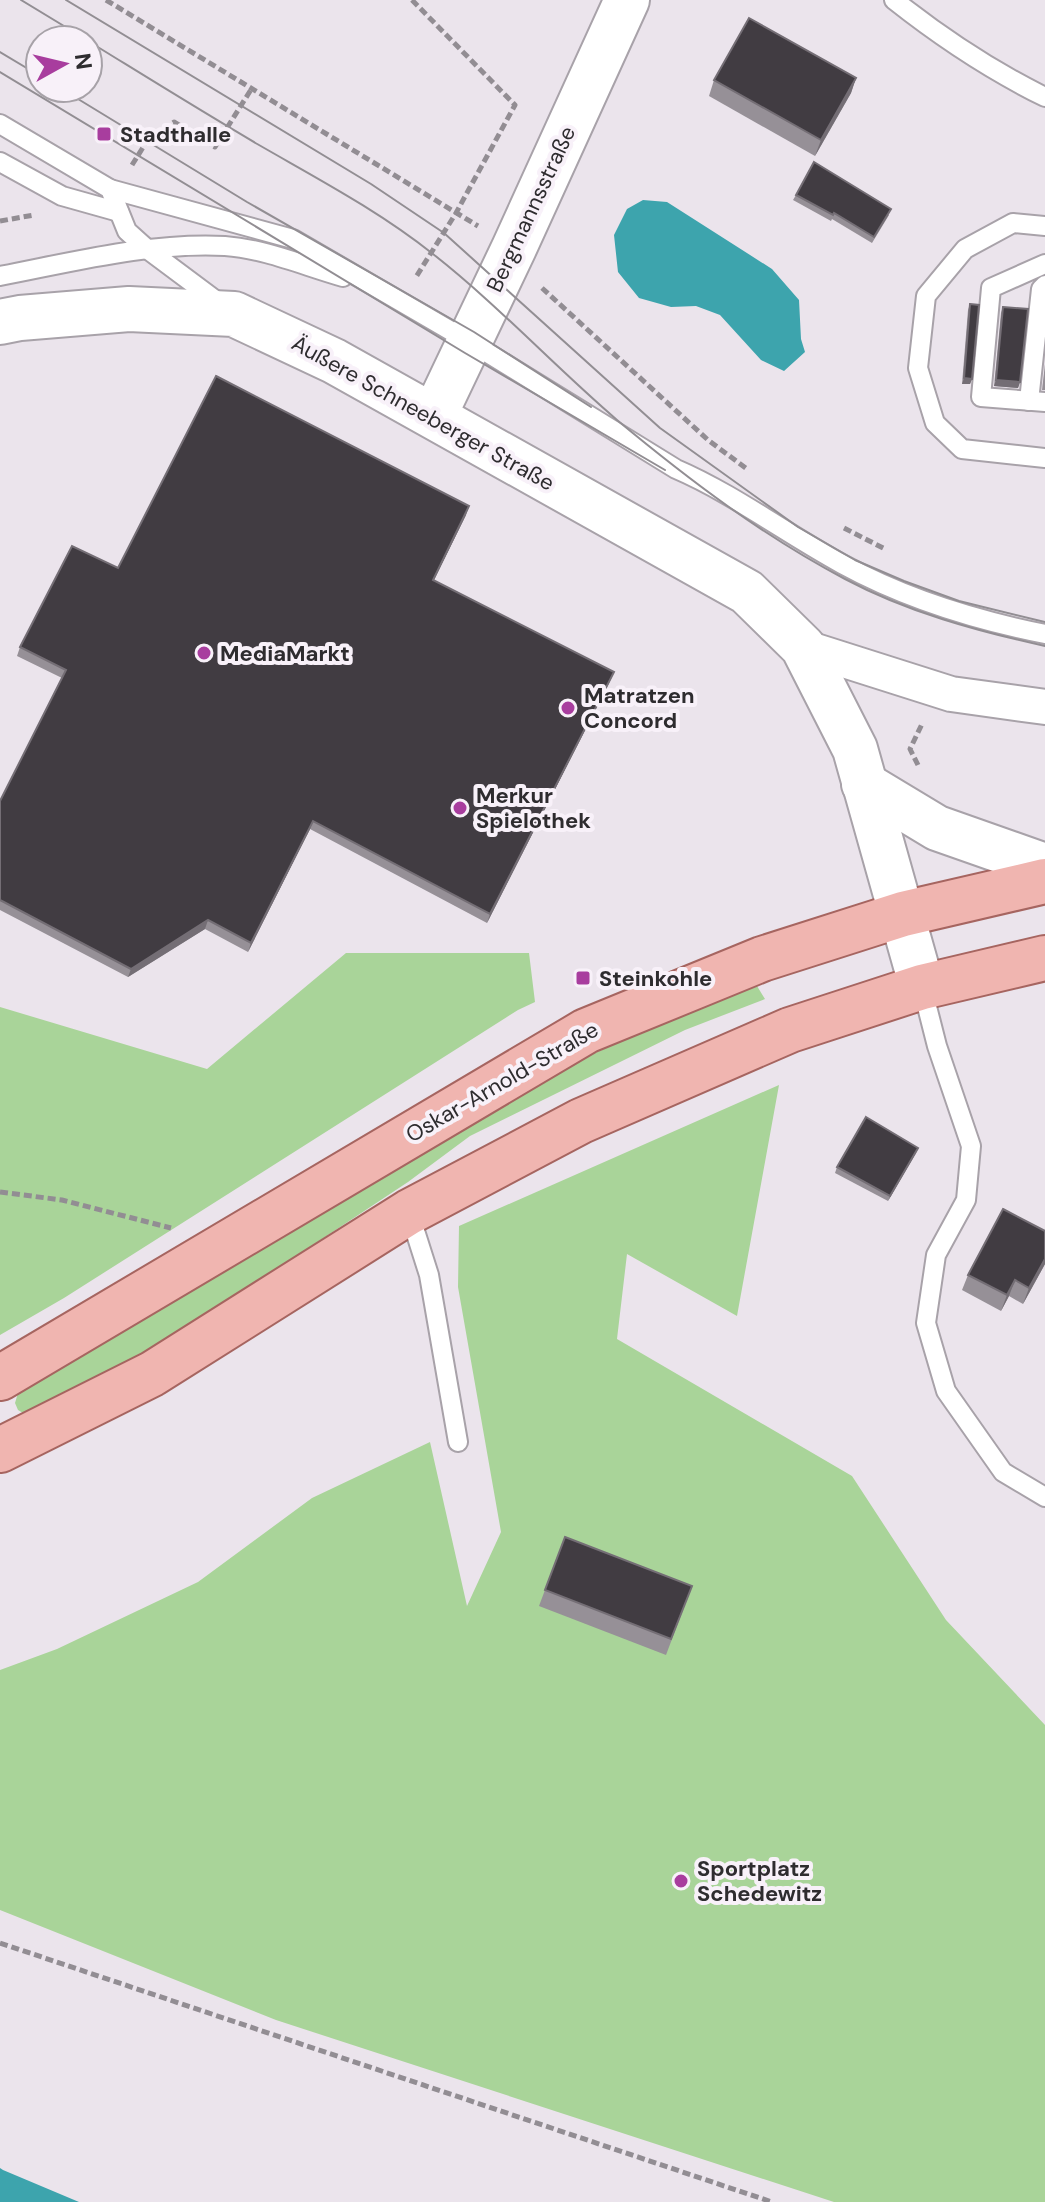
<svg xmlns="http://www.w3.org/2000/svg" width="1045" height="2202" viewBox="0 0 1045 2202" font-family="'DM Sans',sans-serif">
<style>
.green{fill:#a9d499}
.water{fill:#3da4ad}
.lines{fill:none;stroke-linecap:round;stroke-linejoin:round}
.service-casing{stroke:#a8a2a9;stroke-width:22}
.minor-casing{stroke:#a8a2a9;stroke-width:38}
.tertiary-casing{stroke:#a8a2a9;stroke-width:48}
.secondary-casing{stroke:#a8a2a9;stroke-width:48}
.primary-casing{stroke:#a66560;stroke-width:48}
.path{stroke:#928d93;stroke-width:5;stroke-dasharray:8 4;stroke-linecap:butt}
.service{stroke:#fff;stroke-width:18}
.minor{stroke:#fff;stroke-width:34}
.tertiary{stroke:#fff;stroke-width:44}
.secondary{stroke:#fff;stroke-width:44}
.primary{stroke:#f0b5b0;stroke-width:44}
.tram{stroke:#928e93;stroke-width:2}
.wall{fill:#969097}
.shaded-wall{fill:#746e75}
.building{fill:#413c42;stroke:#746e75;stroke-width:2}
.poi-dot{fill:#a83d9e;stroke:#f8f1f9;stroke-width:3}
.labels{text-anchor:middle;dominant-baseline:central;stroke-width:8;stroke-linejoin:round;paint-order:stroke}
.poi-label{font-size:22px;font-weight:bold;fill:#2e2c2f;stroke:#f8f1f9;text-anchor:start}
.street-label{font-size:22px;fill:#2e2c2f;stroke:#f8f1f9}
</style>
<rect width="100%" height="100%" fill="#ebe4ec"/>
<g class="green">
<path d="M346 953H529L535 1002 518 1010 64 1298 0 1335V1007L207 1069Z"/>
<path d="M757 986 765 999 685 1030 470 1136 408 1182 236 1296 100 1380 28 1416 18 1410 15 1403 18 1393 536 1081 642 1031Z"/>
<path d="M779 1085 737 1316 627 1254 617 1339 852 1476 946 1620 1045 1725V2202H834L276 2020 0 1910V1670L57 1649 198 1582 312 1498 430 1442 467 1606 501 1532 458 1287 459 1226Z"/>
</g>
<g class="water">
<path d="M643 200 667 202 772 269 799 300 801 339 805 352 784 371 761 360 720 315 696 306 671 307 639 298 618 272 614 235 627 209Z"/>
<path d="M0 2168 3 2170 79 2202H0Z"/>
</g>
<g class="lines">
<defs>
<g id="service">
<path d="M894 0C942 38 990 70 1045 97"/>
<path d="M0 124 110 189 127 231 147 249 222 305"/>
<path d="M0 162 62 196 119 212"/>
<path d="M110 189 293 239 470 342 676 469C732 493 787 534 842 564 904 598 975 620 1045 634"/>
<path d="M1045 226 1013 223 965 249 926 296 918 368 935 423 962 449 1045 458"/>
<path d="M1045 264 991 288 981 397 1045 402"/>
<path d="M0 276C73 262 150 242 225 246 266 249 304 266 343 277"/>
<path d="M1029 401 1041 289 1045 285"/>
<path d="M922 987 937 1046 971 1146 966 1200 936 1255 926 1323 946 1391 1003 1472 1045 1497"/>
<path d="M409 1212 429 1275 458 1442"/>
</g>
<path id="minor" d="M803 647 951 694 1045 707"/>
<path id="tertiary" d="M434 416 514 248 627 0"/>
<g id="secondary">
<path d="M0 322 20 318 129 309 234 314 334 361 747 592 803 647 855 749 922 987"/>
<path d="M864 784 937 828 1045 866"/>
</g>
<g id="primary">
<path d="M0 1378 586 1031 762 959 903 914 1045 881"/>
<path d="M0 1450 152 1374 409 1212 581 1121 790 1030 922 987 1045 958"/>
</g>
</defs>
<use href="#service" class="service-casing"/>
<use href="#minor" class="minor-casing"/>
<use href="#tertiary" class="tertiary-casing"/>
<use href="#secondary" class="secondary-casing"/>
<use href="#primary" class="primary-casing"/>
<g class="path">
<path d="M106 0 478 226"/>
<path d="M412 0 515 105 456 213 416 277"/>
<path d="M132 165 147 141 174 122 215 147 252 88"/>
<path d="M0 221 34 215"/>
<path d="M542 288 708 440 747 469"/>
<path d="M844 528 885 549"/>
<path d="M918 765 910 749 922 724"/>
<path d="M0 1192 62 1200 171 1228"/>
<path d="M0 1943 772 2202"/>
</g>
<use href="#service" class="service"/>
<use href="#minor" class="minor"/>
<use href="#tertiary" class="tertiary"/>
<use href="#secondary" class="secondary"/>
<use href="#primary" class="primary"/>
<g class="tram">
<path d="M21 0 87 40"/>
<path d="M66 0 371 184 444 233 660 428 798 527 855 560 904 581 959 601 1045 622"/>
<path d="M88 41C145 76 201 111 259 145 318 179 379 211 433 254 498 305 554 366 617 420 688 479 763 536 845 579 907 612 977 631 1045 646"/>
<path d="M0 52 40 76"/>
<path d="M0 72 465 353 665 470"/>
<path d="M60 88 247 202 474 332 591 407"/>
</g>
</g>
<g class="wall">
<path d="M856 78 851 93 815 156 709 96 714 80Z"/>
<path d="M796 195 889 215 872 243 832 219 831 221 793 200Z"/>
<path d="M970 304 972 379 970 384H962L968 310Z"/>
<path d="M1003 307 1020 382 1018 388 994 386 1001 313Z"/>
<path d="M1045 364V390H1042Z"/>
<path d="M466 515 434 580 610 681 487 923 310 829 248 952 205 929 128 977 0 910V801L62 678 17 656 20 647 118 568Z"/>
<path d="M918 1148 888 1201 835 1173 837 1167Z"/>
<path d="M1045 1231V1264L1023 1304 1009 1296 1001 1311 962 1290 968 1275Z"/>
<path d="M565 1537 692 1586 666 1655 539 1606Z"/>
</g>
<g class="shaded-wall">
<path d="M856 78 851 93 815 156 821 140Z"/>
<path d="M964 378 972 379 970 384H962Z"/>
<path d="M996 380 1020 382 1018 388 994 386Z"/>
<path d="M469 506 466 515 430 588 433 580Z"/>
<path d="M614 672 610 681 487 923 490 914Z"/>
<path d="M313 821 310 829 248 952 251 943Z"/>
<path d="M208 920 205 929 128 977 131 969Z"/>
<path d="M918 1148 916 1153 888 1201 890 1196Z"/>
<path d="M1045 1259V1264L1023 1304 1029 1288Z"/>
<path d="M1015 1280 1009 1296 1001 1311 1007 1295Z"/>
</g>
<g class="building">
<path d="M749 18 856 78 821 140 714 80Z"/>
<path d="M814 162 891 209 874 237 834 213 833 215 796 195Z"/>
<path d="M970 304 979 305 972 379 964 378Z"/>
<path d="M1003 307 1028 309 1020 382 996 380Z"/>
<path d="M216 376 469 506 433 580 614 672 490 914 313 821 251 943 208 920 131 969 0 900V801L66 670 20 647 72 546 118 568Z"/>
<path d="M866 1117 918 1148 890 1196 837 1167Z"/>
<path d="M1003 1209 1045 1231V1259L1029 1288 1015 1280 1007 1295 968 1275Z"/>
<path d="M565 1537 692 1586 671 1639 545 1590Z"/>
</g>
<g class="poi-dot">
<rect x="96" y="126" width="16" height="16" rx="4"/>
<circle cx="204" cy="653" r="8"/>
<circle cx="568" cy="708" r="8"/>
<circle cx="460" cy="808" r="8"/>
<rect x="575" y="970" width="16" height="16" rx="4"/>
<circle cx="681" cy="1881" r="8"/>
</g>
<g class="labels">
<g class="poi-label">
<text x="120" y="134">Stadthalle</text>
<text x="220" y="653">MediaMarkt</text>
<text x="584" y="695">Matratzen<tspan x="584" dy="25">Concord</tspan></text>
<text x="476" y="795">Merkur<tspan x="476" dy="25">Spielothek</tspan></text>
<text x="599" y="978">Steinkohle</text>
<text x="697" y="1868">Sportplatz<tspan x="697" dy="25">Schedewitz</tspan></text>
</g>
<g class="street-label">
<text transform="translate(531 209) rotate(-65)">Bergmannsstraße</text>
<text transform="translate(423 413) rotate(29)">Äußere Schneeberger Straße</text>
<text transform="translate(502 1082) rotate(-30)">Oskar-Arnold-Straße</text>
</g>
</g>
<g transform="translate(64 64) rotate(82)"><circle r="38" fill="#f8f1f9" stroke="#a7a2a8" stroke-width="2"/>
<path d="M0-6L14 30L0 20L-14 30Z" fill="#a83d9e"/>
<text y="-12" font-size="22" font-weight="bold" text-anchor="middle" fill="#2e2c2f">N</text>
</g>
</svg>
